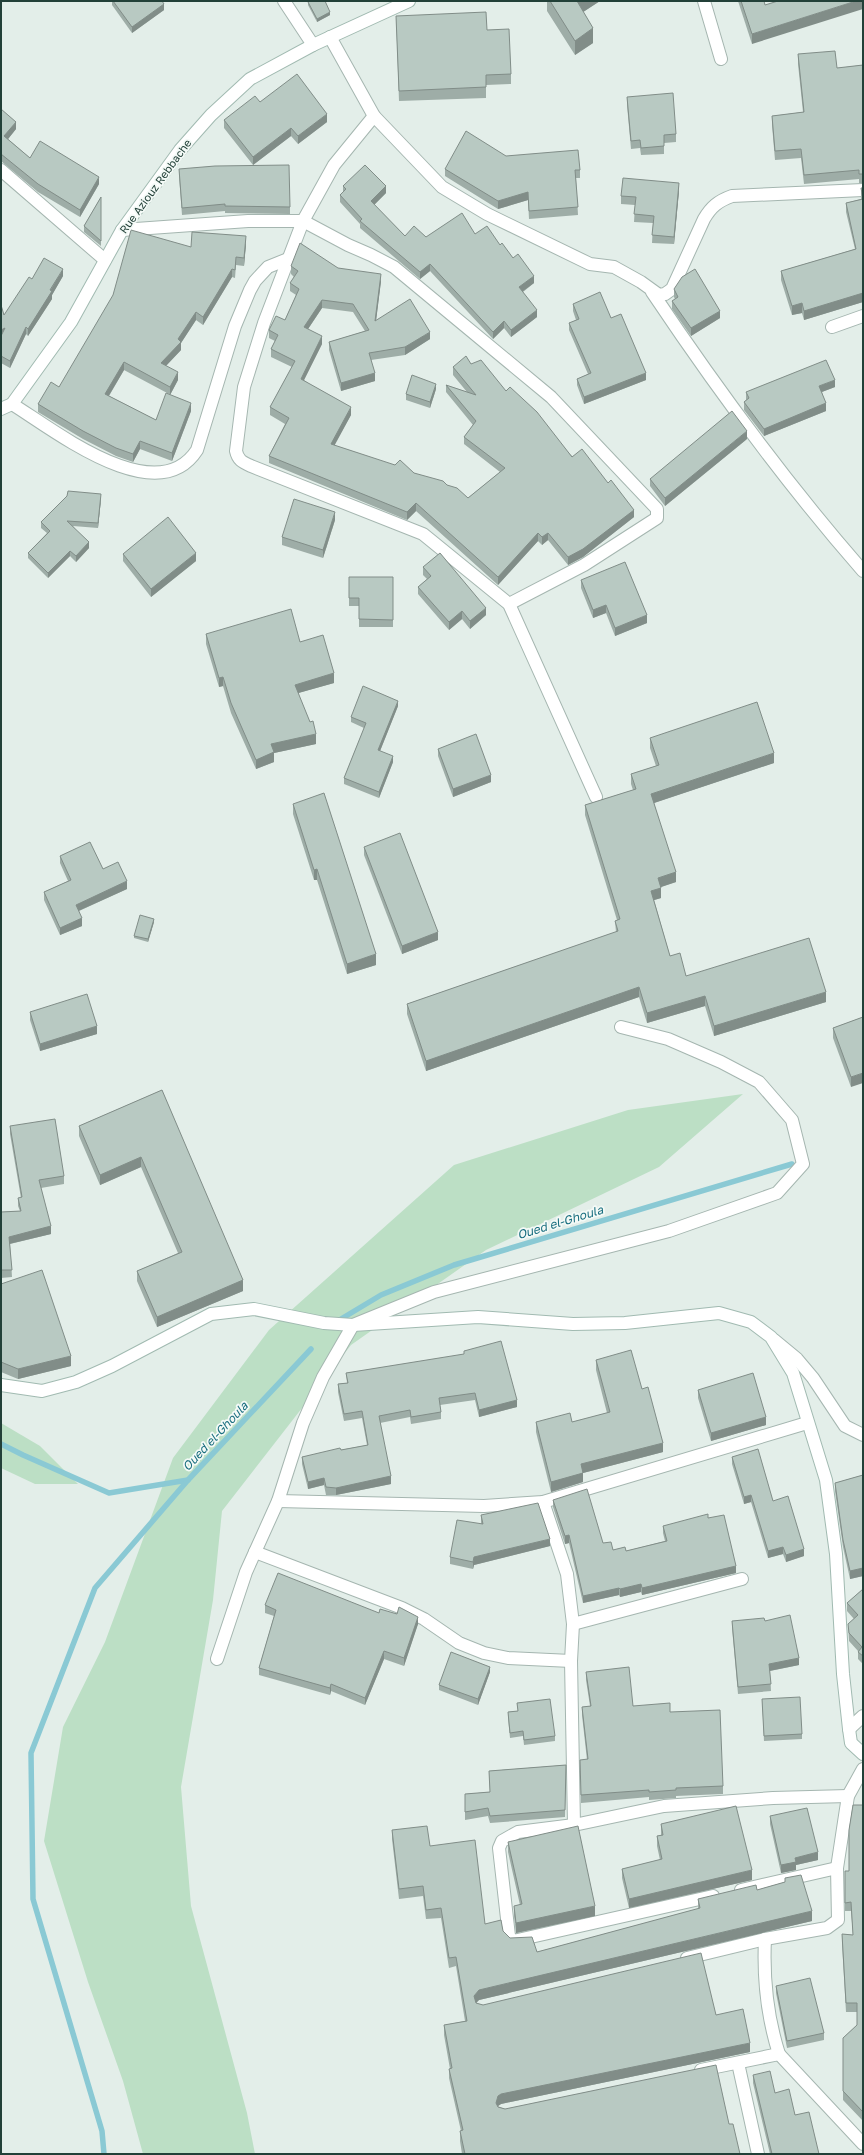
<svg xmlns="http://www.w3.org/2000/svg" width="864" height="2155" viewBox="0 0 864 2155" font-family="'Golos Text',sans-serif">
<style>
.green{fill:#bcdfc5}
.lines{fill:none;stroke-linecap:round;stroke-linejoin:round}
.stream{stroke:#8ac9d4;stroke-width:5.5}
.street-casing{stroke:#a5b6b0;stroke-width:14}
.secondary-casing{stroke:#a1bab1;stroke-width:14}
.street{stroke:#fff;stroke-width:12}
.secondary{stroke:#fff;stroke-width:12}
.wall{fill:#9eada7;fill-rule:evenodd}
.shaded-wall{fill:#818d88}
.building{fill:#b8c9c2;stroke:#818d88}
.labels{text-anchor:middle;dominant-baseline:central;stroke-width:3.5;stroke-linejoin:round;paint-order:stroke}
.street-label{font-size:11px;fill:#224038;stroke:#f4faf7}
.water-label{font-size:12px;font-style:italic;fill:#196e7f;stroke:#f4faf7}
</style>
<rect width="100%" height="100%" fill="#e3eee9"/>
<g class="green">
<path d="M743 1094 659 1167 486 1250 351 1345 222 1511 213 1600 181 1787 191 1906 247 2113 255 2154H143L123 2081 88 1982 44 1841 63 1727 105 1642 173 1458 269 1330 454 1165 628 1110Z"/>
<path d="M1 1423 40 1446 78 1484H35L1 1468Z"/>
</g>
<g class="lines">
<g class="stream">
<path d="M341 1319 381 1295 454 1265 792 1164"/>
<path d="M1 1444 23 1455 109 1493 188 1480 311 1349"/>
<path d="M104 2154 102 2131 33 1899 31 1753 95 1588 188 1480"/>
</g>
<defs>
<g id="street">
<path d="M284 1 313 45"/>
<path d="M704 1 721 59"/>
<path d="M330 37 374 116 442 187 487 214 590 264 614 267 641 282 659 295 665 294 672 289 704 219C711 207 718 201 732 196L863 190"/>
<path d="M374 116 334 165 303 221 264 323 244 387 236 451C238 460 242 462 251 466L423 534 509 604 596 797"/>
<path d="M1 170 105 260"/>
<path d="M122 230 248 221H303L348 245 371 255 394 267 551 397 657 509V518L584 565 509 604"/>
<path d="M652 292C717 389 786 483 863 571"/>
<path d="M832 327 863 316"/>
<path d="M12 404C54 430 157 512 197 450L235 326 250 290 255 281 268 267 288 259"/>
<path d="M774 1340 797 1359 813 1378 845 1426 863 1435"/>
<path d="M278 1501 484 1506 543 1502 807 1423"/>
<path d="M543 1502 567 1574 573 1624 571 1661 574 1825"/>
<path d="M255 1552 402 1608 424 1619 459 1643 484 1653 508 1658 571 1661"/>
<path d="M573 1624 742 1579"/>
<path d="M217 1659 246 1572 278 1501 303 1423 323 1377 353 1325 434 1292 669 1231 777 1193 803 1164 792 1120 759 1082 721 1062 668 1039 621 1027"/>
<path d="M849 1729 863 1716"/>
<path d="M741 1890 837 1868"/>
<path d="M713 1896 513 1941 509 1936 499 1848 502 1841 518 1832 574 1825 664 1806 773 1798 848 1796"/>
<path d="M765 1939C763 1980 767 2016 779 2054"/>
<path d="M687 1958 765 1939 827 1928 838 1920 837 1868 848 1796 863 1769"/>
<path d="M738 2063 758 2154"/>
<path d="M701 2070 779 2054 863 2144"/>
</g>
<g id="secondary">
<path d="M1 409 12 404 71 322 122 230 180 150 211 115 250 79 313 45 409 1"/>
<path d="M1 1385 42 1391 76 1382 112 1366 211 1314 254 1309 324 1323 353 1325 478 1317 573 1324 625 1323 719 1313 751 1322 771 1337 793 1373 826 1480 836 1554 843 1674 849 1729 851 1743 863 1754"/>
</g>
</defs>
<use href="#street" class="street-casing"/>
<use href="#secondary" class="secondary-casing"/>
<use href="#street" class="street"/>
<use href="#secondary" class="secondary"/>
</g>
<g class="wall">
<path d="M112 1H162L164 10 132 33 112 5Z"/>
<path d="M547 1H600L583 12 593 43 575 55 547 11Z"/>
<path d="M738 1H764L752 44Z"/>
<path d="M308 2 330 15 317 22 308 5Z"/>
<path d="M396 16 487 30 511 74V84L486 85V98L399 101Z"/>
<path d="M798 54 837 68 863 65V183H859V179L804 184 801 158 775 160 772 125V116L803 112 798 64Z"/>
<path d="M627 97 676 134V142L664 143V154L641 155 640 148 631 149 627 105Z"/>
<path d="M260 102 327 122 298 144 291 136 253 165 224 128V120Z"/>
<path d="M1 109 16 129 8 139 30 158 99 184 80 217 38 192 1 161Z"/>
<path d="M506 156 580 170V178H576L578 215 529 219 528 200 498 209 445 176V169Z"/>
<path d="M179 169 290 207V214L225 213V211L182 215 179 176Z"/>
<path d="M343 186 386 193 374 205 405 236 426 237 475 234 500 245 513 258 534 283 523 292 537 317 511 337 504 328 493 339 430 271 420 279 360 228V224L340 202V195L343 192Z"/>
<path d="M861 188H863V302L804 320 802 313 792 315 781 280V271L855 249 846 212V203L861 199Z"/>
<path d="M679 191 674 244 652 243 653 223 634 222 635 205 621 204V196Z"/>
<path d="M101 197V246L84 232V226Z"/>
<path d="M246 244 244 266 236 265 235 278 232 277 203 325 196 320 181 343V350L166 366 178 380 170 395 191 411 172 461 140 449 133 462 116 456 83 439 38 412V404L59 387 191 247ZM124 370 169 394 156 420 109 396Z"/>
<path d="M291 266 338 268 381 281 376 321 430 339 405 355 371 360 375 381 341 391 329 350V342L365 331 353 312 322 308 308 329 322 344 304 380 351 415 334 445 447 485 468 498 500 472 464 444V437L473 425 446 392V385L467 392 453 375V367L471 364 506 391 634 517 583 557 568 565 548 540 542 545 538 541 498 585 416 511 407 520 269 463V456L285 424 270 415V407L292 367 271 357V349L275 341 269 338V330L285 320 296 295 290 291V283L294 277 291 274Z"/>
<path d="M63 276 52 295V299L28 336 26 334 10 368 1 363V305L4 315 32 279Z"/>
<path d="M674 289 720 318 691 336 672 309V301L675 299 674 297Z"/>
<path d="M573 304 611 318 646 380 584 404 577 385V379L588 374 569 330V323L576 320 573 311Z"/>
<path d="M835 387 822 392 826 411 764 436 744 410V402L746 400V392Z"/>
<path d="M436 389 430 408 406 400V394Z"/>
<path d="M747 439 665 506 650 486V479Z"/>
<path d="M101 499 98 528 73 526 89 548 76 562 70 556 48 578 28 558V553L47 533 41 528V522Z"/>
<path d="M335 520 323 558 282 545V537Z"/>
<path d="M123 554 196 561 151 597 123 561Z"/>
<path d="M423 567 486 615 470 629 462 619 449 630 418 594V587L427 579 423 575Z"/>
<path d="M349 577H393V627H359V606H349Z"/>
<path d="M581 580 647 623 615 636 606 613 593 618 581 588Z"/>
<path d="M206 634 300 642 334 683 298 693 316 744 274 753V762L256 769 231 713 223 686 219 687 206 644Z"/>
<path d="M398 706 380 751 393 762 379 798 344 784V778L364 728 351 722V717Z"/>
<path d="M650 738 774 763 654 803 676 882 661 887V898L654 900 670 956 686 976 826 1002 714 1036 705 1006 647 1023 639 997 426 1071 407 1014V1004L616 932 615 921 617 920 585 815V805L633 790 631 784V774L656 766 650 748Z"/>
<path d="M438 749 491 782 453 797 438 756Z"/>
<path d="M293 804 376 965 347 974 317 880H314L293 814Z"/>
<path d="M364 847 438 940 402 954 364 855Z"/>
<path d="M60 856 103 869 127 889 79 911 82 926 60 935 44 900V892L68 881 60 863Z"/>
<path d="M154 922 148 942 134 938V936Z"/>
<path d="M30 1012 97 1034 40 1051 30 1020Z"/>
<path d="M863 1017 851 1087 833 1038V1028Z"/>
<path d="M162 1090 243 1291 157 1327 137 1281V1271L178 1253 141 1167 100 1185 79 1136V1126Z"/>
<path d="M10 1126 64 1176V1184L41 1188 51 1234 10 1244 12 1277 1 1278V1212L20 1211 18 1206V1198H21L10 1134Z"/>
<path d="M1 1284 71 1366 18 1379 1 1372Z"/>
<path d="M464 1351 517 1407 479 1417 475 1400 440 1405 441 1412V1419L411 1424 410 1417 380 1423 391 1484 336 1495H326L324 1485 308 1489 302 1464V1457L367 1445 362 1418 344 1421 338 1392V1384L347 1383 346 1373 464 1355Z"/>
<path d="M596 1360 642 1389 663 1452 583 1473V1482L551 1492 536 1432V1422H572L607 1413 596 1370Z"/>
<path d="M698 1390 766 1425 711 1441 698 1398Z"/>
<path d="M732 1457 773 1501 804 1556 786 1562 783 1554 768 1558 751 1502 744 1504 732 1464Z"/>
<path d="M863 1475V1576L850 1579 843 1547 835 1491V1483Z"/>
<path d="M553 1500 603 1543 613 1550 626 1551 665 1541 663 1533V1526L708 1518 736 1573 642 1595 641 1592 620 1597 619 1595 583 1603 569 1543 565 1544 553 1507Z"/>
<path d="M481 1515 550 1546 474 1565 473 1569 450 1564V1557L481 1524Z"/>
<path d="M863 1589V1664L858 1659V1651L849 1641 848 1624 854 1619 847 1611V1603Z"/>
<path d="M265 1605 379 1613 418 1624 404 1666 384 1659 365 1705 331 1691 330 1695 259 1675V1668L274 1616 265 1613Z"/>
<path d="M732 1621H765L799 1665 770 1671 771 1691 738 1694 732 1628Z"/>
<path d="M490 1672 478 1705 439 1690V1685Z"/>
<path d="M586 1672 633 1706 670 1712 723 1786V1794L676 1796V1798L649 1800V1797L581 1803 580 1760H587L582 1715V1707L590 1706 586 1680Z"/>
<path d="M762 1699 802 1734V1739L764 1741Z"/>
<path d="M517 1703 555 1736V1741L524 1745 523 1736 510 1738 508 1718V1712L518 1711Z"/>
<path d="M566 1765 565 1817 490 1823 488 1816 465 1820V1794L490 1792 489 1771Z"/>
<path d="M863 1805V2121L843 2100V2038L857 2025V2012H846L842 1943V1934L853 1935 851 1911H845V1871H849Z"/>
<path d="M770 1816 818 1860 796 1865V1870L781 1873 770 1824Z"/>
<path d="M661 1824 752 1880 629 1908 622 1878V1869L660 1860 657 1846V1836L661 1835Z"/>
<path d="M392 1830 430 1846 485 1924 503 1931 510 1938 537 1952 698 1909V1899L757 1890 785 1882V1878L812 1921 479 2000 476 2003 483 2005 716 2015 750 2052 501 2104 498 2106H497L505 2109 729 2124 740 2154H462L460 2141V2131H461L449 2078V2069H450L444 2035V2025L465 2021 456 1966 449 1968 441 1918 426 1919 423 1896 399 1899 392 1839Z"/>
<path d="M508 1842 595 1916 516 1933 514 1916V1906L520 1905 508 1852Z"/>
<path d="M776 1986 824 2033V2040L787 2048 776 1993Z"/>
<path d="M753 2075 775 2093 795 2115 819 2154H770L753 2083Z"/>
</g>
<g class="shaded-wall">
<path d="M577 1H600L577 16Z"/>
<path d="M856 1H863V9L752 44V34Z"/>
<path d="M164 4V10L132 33V27Z"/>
<path d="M330 12V15L317 22V19Z"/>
<path d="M593 28V43L575 55V41Z"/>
<path d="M327 114V122L298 144V136Z"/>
<path d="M16 122V129L4 144V136Z"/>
<path d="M291 128V136L253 165V157Z"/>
<path d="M99 177V184L80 217V210Z"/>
<path d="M679 183V191L674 244V237Z"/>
<path d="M386 186V193L371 208V201Z"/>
<path d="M528 192V200L498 209V201Z"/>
<path d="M246 236V244L244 266V258Z"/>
<path d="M430 264V271L420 279V272Z"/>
<path d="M63 269V276L52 295V299L28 336V329Z"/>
<path d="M232 269V277L203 325V317Z"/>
<path d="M381 274V281L375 329V321Z"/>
<path d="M534 276V283L519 294V287Z"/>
<path d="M863 293V302L804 320V311Z"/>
<path d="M322 300V308L304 335V327Z"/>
<path d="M802 303V313L792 315V306Z"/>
<path d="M537 310V317L511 337V330Z"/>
<path d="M720 311V318L691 336V328Z"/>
<path d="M196 312V320L181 343V350L161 371V363Z"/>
<path d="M504 321V328L493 339V332Z"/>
<path d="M26 327V334L10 368V361Z"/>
<path d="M5 328 1 337V330Z"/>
<path d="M430 332V339L405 355V347Z"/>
<path d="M322 336V344L301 386V379Z"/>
<path d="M124 362V370L105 402V394Z"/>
<path d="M178 372V380L170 395V387Z"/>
<path d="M375 373V381L341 391V383Z"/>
<path d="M646 373V380L584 404V397Z"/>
<path d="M835 380V387L819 393V386Z"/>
<path d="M436 384V389L430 408V402Z"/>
<path d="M191 403V411L172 461V453Z"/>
<path d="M826 403V411L764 436V429Z"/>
<path d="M351 407V415L331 452V444Z"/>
<path d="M747 431V439L665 506V498Z"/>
<path d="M140 441V449L133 462V454Z"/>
<path d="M101 494V499L98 528V523Z"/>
<path d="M416 503V511L407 520V512Z"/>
<path d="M634 510V517L583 557 568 565V557Z"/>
<path d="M335 512V520L323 558V550Z"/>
<path d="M538 533V541L498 585V577Z"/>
<path d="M548 533V540L542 545V537Z"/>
<path d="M89 542V548L76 562V556Z"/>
<path d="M70 551V556L48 578V573Z"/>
<path d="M196 553V561L151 597V589Z"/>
<path d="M606 605V613L593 618V610Z"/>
<path d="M486 608V615L470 629V621Z"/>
<path d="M462 611V619L449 630V622Z"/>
<path d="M647 615V623L615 636V628Z"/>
<path d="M334 673V683L295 694V685Z"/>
<path d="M223 677V686L219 687V678Z"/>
<path d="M398 701V706L378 756V750Z"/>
<path d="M316 734V744L274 753V762L256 769V760L271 744Z"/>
<path d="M774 753V763L651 804V794Z"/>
<path d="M393 756V762L379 798V792Z"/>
<path d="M491 775V782L453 797V789Z"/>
<path d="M317 869V880H314V870Z"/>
<path d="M676 872V882L658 888V878Z"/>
<path d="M127 881V889L76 912V905Z"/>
<path d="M661 888V898L651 901V891Z"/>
<path d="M82 918V926L60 935V928Z"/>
<path d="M154 919V922L148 942V939Z"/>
<path d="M438 932V940L402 954V946Z"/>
<path d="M376 954V965L347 974V964Z"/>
<path d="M639 987V997L426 1071V1061Z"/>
<path d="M826 992V1002L714 1036V1026Z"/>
<path d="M705 996V1006L647 1023V1013Z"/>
<path d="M97 1026V1034L40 1051V1044Z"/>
<path d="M863 1073V1083L851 1087V1077Z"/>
<path d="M141 1157V1167L100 1185V1175Z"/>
<path d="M51 1226V1234L9 1244V1237Z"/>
<path d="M243 1280V1291L157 1327V1317Z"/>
<path d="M71 1356V1366L18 1379V1369Z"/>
<path d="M517 1400V1407L479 1417V1410Z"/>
<path d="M766 1417V1425L711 1441V1433Z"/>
<path d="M663 1443V1452L583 1473V1482L551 1492V1482L581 1464Z"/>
<path d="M391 1476V1484L336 1495V1488Z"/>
<path d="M324 1478V1485L308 1489V1482Z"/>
<path d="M751 1495V1502L744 1504V1497Z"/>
<path d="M569 1535V1543L565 1544V1536Z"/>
<path d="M550 1539V1546L474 1565 473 1569V1562L474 1557Z"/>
<path d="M783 1547V1554L768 1558V1551Z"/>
<path d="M804 1549V1556L786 1562V1555Z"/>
<path d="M736 1566V1573L642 1595V1588Z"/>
<path d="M863 1568V1576L850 1579V1571Z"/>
<path d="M641 1584V1592L620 1597V1589Z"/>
<path d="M619 1588V1595L583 1603V1596Z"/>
<path d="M418 1617V1624L404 1666V1658Z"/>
<path d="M384 1651V1659L365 1705V1698Z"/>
<path d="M799 1658V1665L769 1671V1664Z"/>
<path d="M490 1667V1672L478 1705V1699Z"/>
<path d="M331 1684V1691L330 1695V1688Z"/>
<path d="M818 1852V1860L796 1865V1870L781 1873V1865L795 1858Z"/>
<path d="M752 1870V1880L629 1908V1899Z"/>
<path d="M595 1906V1916L516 1933V1923Z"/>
<path d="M812 1911V1921L479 2000 474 2005V1996L479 1990Z"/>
<path d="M750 2043V2052L501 2104 498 2106 496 2112V2103L498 2096 501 2094Z"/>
</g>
<g class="building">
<path d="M113 1H162L164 4 132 27Z"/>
<path d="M310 1H325L330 12 317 19 308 2Z"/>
<path d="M550 1H577L593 28 575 41Z"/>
<path d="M741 1H764L765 5 778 1H856L752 34Z"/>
<path d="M486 12 487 30 509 29 511 74 486 75V87L399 91 396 16Z"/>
<path d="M835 51 837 68 863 65V174H859V170L804 175 801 149 775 151 772 116 804 112 798 54Z"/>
<path d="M297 74 327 114 298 136 291 128 253 157 224 120 255 96 260 102Z"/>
<path d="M673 93 676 134 664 135V146L641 148 640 140 631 141 627 97Z"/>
<path d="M1 109 16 122 4 136 30 158 40 141 99 177 80 210 38 184 1 154Z"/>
<path d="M466 131 506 156 578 150 580 170H575L578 207 529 211 528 192 498 201 445 169Z"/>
<path d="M289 165 290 207 225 206V204L182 208 179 169 215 166Z"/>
<path d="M365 165 386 186 371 201 405 236 414 226 426 237 462 213 475 234 487 226 500 245 502 243 513 258 518 254 534 276 519 287 537 310 511 330 504 321 493 332 430 264 420 272 360 221 362 219 340 195 346 189 343 186Z"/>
<path d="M623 178 679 183 674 237 652 235 654 216 634 214 636 197 621 196Z"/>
<path d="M861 188H863V293L804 311 802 303 792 306 781 271 856 249 846 203 863 199Z"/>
<path d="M101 197V241L84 226Z"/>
<path d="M131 230 191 247 192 232 246 236 244 258 236 257 235 270 232 269 203 317 196 312 178 339 181 342 161 363 178 372 170 387 124 362 105 394 156 420 166 393 191 403 172 453 140 441 133 454 116 448 83 431 38 404 51 382 59 387 113 295Z"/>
<path d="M300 243 338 268 381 274 375 321 410 299 430 332 405 347 369 353 375 373 341 383 329 342 369 330 353 304 322 300 304 327 322 336 301 379 351 407 331 444 395 465 400 460 414 473 443 481 447 485 457 488 468 498 505 468 464 437 476 421 446 385 476 395 453 367 466 356 471 364 481 360 506 391 510 387 537 412 572 457 582 449 608 483 611 480 634 510 583 549 568 557 548 533 542 537 538 533 498 577 416 503 407 512 269 456 289 418 270 407 295 361 271 349 278 335 269 330 276 316 285 320 299 289 290 283 298 271 291 266Z"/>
<path d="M44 258 63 269 50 290 52 291 28 329 26 327 10 361 1 356V336L5 328 1 330V305L4 315 29 277 32 279Z"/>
<path d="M695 269 720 311 691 328 672 301 678 297 674 289 682 277Z"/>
<path d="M600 292 611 318 621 314 646 373 584 397 577 379 591 373 569 323 579 319 573 304Z"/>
<path d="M826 360 835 380 819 386 826 403 764 429 744 402 749 398 746 392Z"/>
<path d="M412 375 436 384 430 402 406 394Z"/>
<path d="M732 411 747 431 665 498 650 479Z"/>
<path d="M68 491 101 494 98 523 67 521 89 542 76 556 70 551 48 573 28 553 50 531 41 522 67 496Z"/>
<path d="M294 499 335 512 323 550 282 537Z"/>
<path d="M168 517 196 553 151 589 123 554Z"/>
<path d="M440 553 486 608 470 621 462 611 449 622 418 587 431 576 423 567Z"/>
<path d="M625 562 647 615 615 628 606 605 593 610 581 580Z"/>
<path d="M349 577H393V620L359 619V598H349Z"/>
<path d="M291 609 300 642 323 635 334 673 295 685 310 722 313 721 316 734 271 744 274 752 256 760 231 703 223 677 219 678 206 634Z"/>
<path d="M363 686 398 701 378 750 393 756 379 792 344 778 366 723 351 717Z"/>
<path d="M757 702 774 753 651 794 676 872 658 878 661 888 651 891 670 956 680 953 686 976 809 938 826 992 714 1026 705 996 647 1013 639 987 426 1061 407 1004 618 931 615 921 620 919 585 805 636 789 631 774 659 765 650 738Z"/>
<path d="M476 734 491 775 453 789 438 749Z"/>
<path d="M324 793 376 954 347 964 317 869 314 870 293 804Z"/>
<path d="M400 833 438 932 402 946 364 847Z"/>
<path d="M90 842 103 869 118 862 127 881 76 905 82 918 60 928 44 892 71 880 60 856Z"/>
<path d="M140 915 154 919 148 939 134 936Z"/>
<path d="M87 994 97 1026 40 1044 30 1012Z"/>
<path d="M863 1017V1073L851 1077 833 1028Z"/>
<path d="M162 1090 243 1280 157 1317 137 1271 182 1252 141 1157 100 1175 79 1126Z"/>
<path d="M55 1119 64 1176 39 1180 51 1226 9 1237 12 1270H1V1212L21 1211 18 1198 22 1197 10 1126Z"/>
<path d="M42 1270 71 1356 18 1369 1 1362V1284Z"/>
<path d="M501 1341 517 1400 479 1410 475 1393 439 1398 441 1412 411 1417 410 1410 379 1416 391 1476 336 1488 326 1487 324 1478 308 1482 302 1457 340 1448 341 1450 368 1445 362 1411 344 1414 338 1384 348 1383 346 1373 464 1354V1351Z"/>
<path d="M631 1350 642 1389 648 1387 663 1443 581 1464 583 1473 551 1482 536 1422 570 1413 572 1422 610 1412 596 1360Z"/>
<path d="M753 1373 766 1417 711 1433 698 1390Z"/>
<path d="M758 1449 773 1501 788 1496 804 1549 786 1555 783 1547 768 1551 751 1495 744 1497 732 1457Z"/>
<path d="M863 1475V1568L850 1571 843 1540 835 1483Z"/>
<path d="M587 1489 603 1543 611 1542 613 1550 625 1547 626 1551 667 1541 663 1526 708 1514V1518L724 1515 736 1566 642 1588 641 1584 620 1589 619 1588 583 1596 569 1535 565 1536 553 1500Z"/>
<path d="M538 1503 550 1539 474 1557 473 1562 450 1557 457 1520 483 1524 481 1515Z"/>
<path d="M278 1573 379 1613 380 1609 397 1614 399 1607 418 1617 404 1658 384 1651 365 1698 331 1684 330 1688 259 1668 276 1610 265 1605Z"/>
<path d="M863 1589V1656L858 1652 862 1647 849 1633 848 1624 858 1615 847 1603Z"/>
<path d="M790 1615 799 1658 769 1664 771 1684 738 1687 732 1621 764 1618 765 1621Z"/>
<path d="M451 1652 490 1667 478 1699 439 1685Z"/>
<path d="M629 1667 633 1706 670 1703V1712L720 1710 723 1786 676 1788V1790L649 1792V1790L581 1795 580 1760 588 1759 582 1707 591 1706 586 1672Z"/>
<path d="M800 1697 802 1734 764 1736 762 1699Z"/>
<path d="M550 1699 555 1736 524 1740 523 1731 510 1733 508 1712 518 1711 517 1703Z"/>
<path d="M566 1765 565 1810 490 1816 488 1808 465 1812V1794L490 1792 489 1771Z"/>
<path d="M853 1805H863V2112L843 2091V2038L857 2025V2003H846L842 1934 853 1935 851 1902 845 1903V1871H849V1830Z"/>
<path d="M736 1806 752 1870 629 1899 622 1869 662 1859 657 1836 663 1835 661 1824Z"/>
<path d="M807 1808 818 1852 795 1858 796 1862 781 1865 770 1816Z"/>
<path d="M427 1826 430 1846 475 1840 485 1924 501 1920 503 1931 510 1938 532 1937 537 1952 700 1908 698 1899 756 1885 757 1890 785 1882V1878L801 1875 812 1911 479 1990 474 1996 476 2003 483 2005 701 1953 716 2015 743 2009 750 2043 501 2094 498 2096 496 2103 498 2107 505 2109 716 2065 729 2124H733L740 2154H465L460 2131 463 2130 449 2069 452 2068 444 2025 467 2021 456 1957 449 1958 441 1908 426 1910 423 1886 399 1889 392 1830Z"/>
<path d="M578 1826 595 1906 516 1923 514 1906 522 1904 508 1842Z"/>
<path d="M810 1978 824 2033 787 2041 776 1986Z"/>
<path d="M770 2071 775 2093 789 2089 795 2115 809 2112 819 2154H772L753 2075Z"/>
</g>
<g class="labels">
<g class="street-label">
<text transform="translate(155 186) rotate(-54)">Rue Aziouz Rebbache</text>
</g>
<g class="water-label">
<text transform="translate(560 1222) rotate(-17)">Oued el-Ghoula</text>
<text transform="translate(215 1436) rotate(-47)">Oued el-Ghoula</text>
</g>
</g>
<rect width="864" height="2155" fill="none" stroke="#224038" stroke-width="4"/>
</svg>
